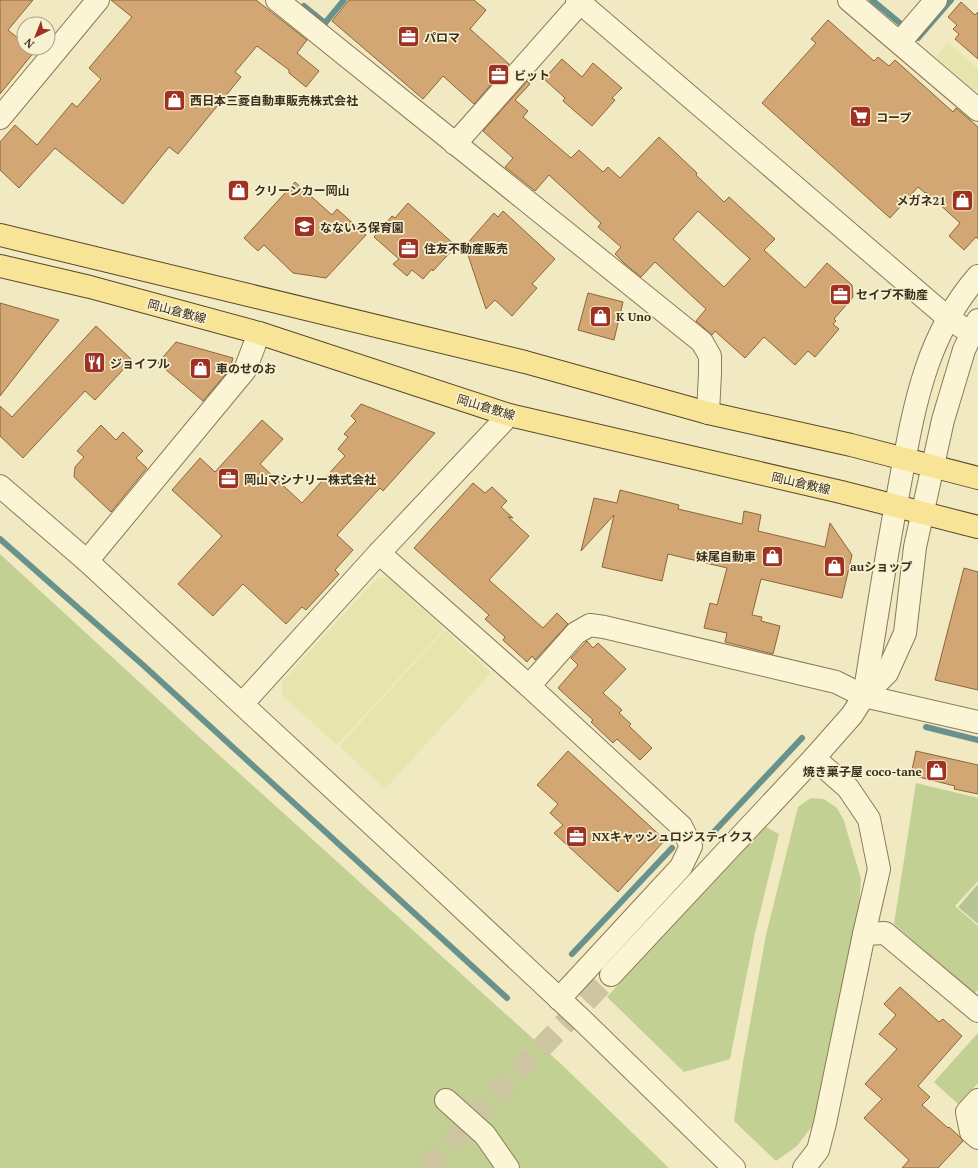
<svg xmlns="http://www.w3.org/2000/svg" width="978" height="1168" viewBox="0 0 978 1168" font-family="'PT Serif','Noto Sans JP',serif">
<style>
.farmland{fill:#e7e5ae}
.green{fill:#c2d094}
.cemetery{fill:#b9c494}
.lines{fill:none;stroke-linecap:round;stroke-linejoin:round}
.stream{stroke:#6a928d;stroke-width:6}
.building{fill:#d2a774;stroke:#8d653b;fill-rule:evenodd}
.minor-tunnel{stroke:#cdc4a0;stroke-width:22;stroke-dasharray:22 11;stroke-linecap:butt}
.minor-casing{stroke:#8c7a57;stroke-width:24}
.major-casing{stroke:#59472c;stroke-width:24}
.minor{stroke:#fbf4d5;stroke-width:22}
.major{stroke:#f7e496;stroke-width:22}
.labels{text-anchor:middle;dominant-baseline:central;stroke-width:3.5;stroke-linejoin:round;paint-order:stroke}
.poi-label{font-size:12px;font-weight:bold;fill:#3b2f1d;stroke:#f8f1d1;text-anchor:start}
.street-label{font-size:12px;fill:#3b2f1d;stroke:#f8f1d1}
</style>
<rect width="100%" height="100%" fill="#f1e9c1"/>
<g class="farmland">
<path d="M948 43 978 69V87L975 91 936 57Z"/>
<path d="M388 577 444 629 337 745 282 695V682L377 578Z"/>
<path d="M445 630 491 673 385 789 339 746Z"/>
</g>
<g class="green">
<path d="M0 554 198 736 561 1064 669 1168H0Z"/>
<path d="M916 783 978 798V881L955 906 978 926V990L974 994 894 924Z"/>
<path d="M811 798 824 799 837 808 844 821 861 879 857 932 814 1124 797 1146 776 1161 734 1121 743 1062 766 935 798 807Z"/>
<path d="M766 827 779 834 755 933 730 1059 684 1072 607 997Z"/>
<path d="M978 1033V1083L958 1104 934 1082Z"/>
</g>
<path class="cemetery" d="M978 884V924L958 907Z"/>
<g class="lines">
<g class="stream">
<path d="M872 0 918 38 951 0"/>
<path d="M304 6 325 23 344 0"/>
<path d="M0 539 143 665 507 998"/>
<path d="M926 727 978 740"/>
<path d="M710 836 802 738"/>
<path d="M572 954 672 848"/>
</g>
</g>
<g class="building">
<path d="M0 0H33L8 30 24 43V48H30L34 52 0 94Z"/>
<path d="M111 0H256L307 40 297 53 319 71 306 87 289 73V70L257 46 235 72 241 77 178 154 169 147 123 204 55 148 19 188 0 170V142L15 125 37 145 72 103 77 107 101 79 89 68 132 17Z"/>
<path d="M349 0H474L486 10 470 29 509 64 474 104 443 76 423 99 332 21Z"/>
<path d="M961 2 975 15 978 12V59L955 39 959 34 953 29 957 25 948 17Z"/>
<path d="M828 20 874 61 878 57 889 66 895 60 953 112 956 108 978 127V239L976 237 964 250 949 236 960 223 926 192 925 193 918 187 890 218 762 103 816 43 811 39Z"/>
<path d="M562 59 582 77 593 63 622 88 612 98 615 100 592 126 563 101 565 98 544 79Z"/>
<path d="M527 81 530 84 515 100 528 111 523 117 571 158 579 150 603 172 608 167 620 178 659 137 697 173 696 175 724 202 729 197 775 239 764 250 805 288 827 263 852 285 853 297 834 319 836 321 833 324 839 329 815 357 808 351 795 365 764 337 745 358 715 331 712 335 696 321 706 309 655 262 641 277 625 264 615 254 621 247 598 227 601 223 549 175 535 191 505 167 513 158 483 131ZM698 211 750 259 724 287 673 239Z"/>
<path d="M295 182 332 215 337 209 366 235 326 278 293 273 264 245 258 251 244 238Z"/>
<path d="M408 203 456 246 433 271 432 269 423 279 412 270 407 276 393 264 399 259 374 237 392 216 395 218Z"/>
<path d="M503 211 555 259 532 284 537 288 512 316 495 300 486 309 465 246 494 213 498 217Z"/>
<path d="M588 293 623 302 614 340 578 330Z"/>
<path d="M0 303 59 320 0 396Z"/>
<path d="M96 326 132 360 95 400 85 391 23 458 0 436V406L12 417Z"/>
<path d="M176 342 233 358 230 369 203 401 158 363Z"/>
<path d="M361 404 435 433 383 491 380 488 337 535 353 550 335 570 339 574 306 610 302 607 286 624 243 584 213 616 178 584 222 536 172 490 200 458 215 472 262 420 283 439 260 464 302 503 345 456 338 449 348 437 344 434 356 421 351 416Z"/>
<path d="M101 425 116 440 123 432 143 451 136 458 147 468 111 512 74 477 75 467 84 457 77 451Z"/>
<path d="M473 483 485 493 492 487 507 501 501 507 513 518 508 517 529 536 489 580 543 628 557 613 568 624 535 660 532 656 527 662 503 640 505 637 485 619 489 615 414 548Z"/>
<path d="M620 490 679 505 678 509 742 524 744 511 761 515 758 531 825 547 830 523 852 555 842 598 761 579 752 615 762 617 761 621 780 626 773 654 725 642 727 633 704 628 710 603 717 605 727 568 668 554 662 581 602 567 614 515 581 551 594 498 617 503Z"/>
<path d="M964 568 978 572V690L935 680Z"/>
<path d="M587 641 593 648 598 643 626 669 603 693 622 710 619 713 631 724 629 726 652 748 640 760 617 739 613 743 591 722 593 720 558 688 578 665 571 658Z"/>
<path d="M568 751 665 840 618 892 554 833 563 825 550 813 558 804 537 785Z"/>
<path d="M916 751 978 765V794L954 789 955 786 911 775Z"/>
<path d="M900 987 939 1022 943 1019 962 1036 918 1086 930 1097 922 1105 948 1128 949 1127 960 1137 963 1141 938 1168H902L909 1160 864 1118 882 1099 865 1084 897 1049 879 1034 896 1015 884 1004Z"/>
</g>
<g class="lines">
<path class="minor-tunnel" d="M426 1168 611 975"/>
<defs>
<g id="minor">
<path d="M277 0 702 342 710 356V373L708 413"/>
<path d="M577 0 948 318 971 333"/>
<path d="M849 0 978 110"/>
<path d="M900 42 936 0"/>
<path d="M0 118 98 0"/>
<path d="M455 144 580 3"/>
<path d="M0 486 87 561 430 878 583 1021 734 1168"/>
<path d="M379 553 529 686 681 826 691 846 681 867 559 999"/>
<path d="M87 561 245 370 259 333"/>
<path d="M529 686 576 633 590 625 604 627 836 682 864 696 978 722"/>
<path d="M864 696C875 629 885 561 898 494 913 414 923 339 978 276"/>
<path d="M242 704 379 553 509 415"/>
<path d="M864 934 885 933 978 1011"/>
<path d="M611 975 814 758 852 715 864 696 887 673 905 633 915 547 943 420 964 350 978 320"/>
<path d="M446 1100 485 1135 508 1168"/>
<path d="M978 1100 967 1112 971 1132 978 1138"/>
<path d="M804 1168 818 1150 825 1123 864 934 879 869 869 819 848 788 814 758"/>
</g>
<g id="major">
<path d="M0 235 525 362 708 413 851 445 978 478"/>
<path d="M0 266 90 287 259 333 509 415 841 492 978 527"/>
</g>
</defs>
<use href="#minor" class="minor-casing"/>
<use href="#major" class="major-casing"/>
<use href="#minor" class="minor"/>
<use href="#major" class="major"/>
</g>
<defs>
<symbol id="office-square" viewBox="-11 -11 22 22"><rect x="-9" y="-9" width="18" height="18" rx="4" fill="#9f3123" stroke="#f8f1d1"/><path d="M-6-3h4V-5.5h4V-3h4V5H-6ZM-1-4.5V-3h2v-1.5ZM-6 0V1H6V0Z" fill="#fff"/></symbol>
<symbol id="shop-square" viewBox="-11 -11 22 22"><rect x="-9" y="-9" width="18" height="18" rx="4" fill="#9f3123" stroke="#f8f1d1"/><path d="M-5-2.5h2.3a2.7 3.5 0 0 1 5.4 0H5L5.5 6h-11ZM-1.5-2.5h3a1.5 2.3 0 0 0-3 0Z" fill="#fff"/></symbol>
<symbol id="supermarket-square" viewBox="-11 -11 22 22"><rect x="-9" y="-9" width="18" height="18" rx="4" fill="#9f3123" stroke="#f8f1d1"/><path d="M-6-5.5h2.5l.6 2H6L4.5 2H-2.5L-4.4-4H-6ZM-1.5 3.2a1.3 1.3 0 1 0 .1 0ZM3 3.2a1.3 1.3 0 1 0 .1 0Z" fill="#fff"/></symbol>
<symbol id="school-square" viewBox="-11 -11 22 22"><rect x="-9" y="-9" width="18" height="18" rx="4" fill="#9f3123" stroke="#f8f1d1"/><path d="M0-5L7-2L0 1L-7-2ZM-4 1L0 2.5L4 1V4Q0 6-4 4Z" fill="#fff"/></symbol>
<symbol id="restaurant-square" viewBox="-11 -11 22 22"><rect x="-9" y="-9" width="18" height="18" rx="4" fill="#9f3123" stroke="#f8f1d1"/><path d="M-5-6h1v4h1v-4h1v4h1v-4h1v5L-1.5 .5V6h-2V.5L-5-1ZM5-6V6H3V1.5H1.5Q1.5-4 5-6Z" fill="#fff"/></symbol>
</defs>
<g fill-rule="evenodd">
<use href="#office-square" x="396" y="24" width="25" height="25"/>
<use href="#office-square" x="486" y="62" width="25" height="25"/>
<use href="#shop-square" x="162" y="88" width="25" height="25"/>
<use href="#supermarket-square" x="848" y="104" width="25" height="25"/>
<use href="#shop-square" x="226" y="178" width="25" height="25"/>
<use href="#shop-square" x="950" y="188" width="25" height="25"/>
<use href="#school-square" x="292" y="214" width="25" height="25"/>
<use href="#office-square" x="396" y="236" width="25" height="25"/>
<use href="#office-square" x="828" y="282" width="25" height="25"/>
<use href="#shop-square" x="588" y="304" width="25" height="25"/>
<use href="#restaurant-square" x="82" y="350" width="25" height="25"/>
<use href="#shop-square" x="188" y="356" width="25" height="25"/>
<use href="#office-square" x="216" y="466" width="25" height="25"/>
<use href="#shop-square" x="760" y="544" width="25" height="25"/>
<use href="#shop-square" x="822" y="554" width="25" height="25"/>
<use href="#shop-square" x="924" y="758" width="25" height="25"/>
<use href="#office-square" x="564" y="824" width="25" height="25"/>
</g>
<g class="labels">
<g class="poi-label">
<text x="424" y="37">パロマ</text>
<text x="514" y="75">ビット</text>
<text x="190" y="100">西日本三菱自動車販売株式会社</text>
<text x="876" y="117">コープ</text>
<text x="254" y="190">クリーンカー岡山</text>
<text x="946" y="200" text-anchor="end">メガネ21</text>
<text x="320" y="227">なないろ保育園</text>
<text x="424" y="248">住友不動産販売</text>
<text x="856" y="294">セイブ不動産</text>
<text x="616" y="316">K Uno</text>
<text x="110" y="363">ジョイフル</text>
<text x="216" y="368">車のせのお</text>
<text x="244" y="479">岡山マシナリー株式会社</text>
<text x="756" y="556" text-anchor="end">妹尾自動車</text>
<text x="850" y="566">auショップ</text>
<text x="922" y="771" text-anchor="end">焼き菓子屋 coco-tane</text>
<text x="592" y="836">NXキャッシュロジスティクス</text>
</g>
<g class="street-label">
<text transform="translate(177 311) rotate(15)">岡山倉敷線</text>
<text transform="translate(486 407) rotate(17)">岡山倉敷線</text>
<text transform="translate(801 483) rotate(13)">岡山倉敷線</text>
</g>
</g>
<g transform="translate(36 36) rotate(223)"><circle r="19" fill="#f8f1d1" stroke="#aca389"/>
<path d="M0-3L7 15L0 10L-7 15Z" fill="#9f3123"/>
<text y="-6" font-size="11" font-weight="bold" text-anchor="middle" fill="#3b2f1d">N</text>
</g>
</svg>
